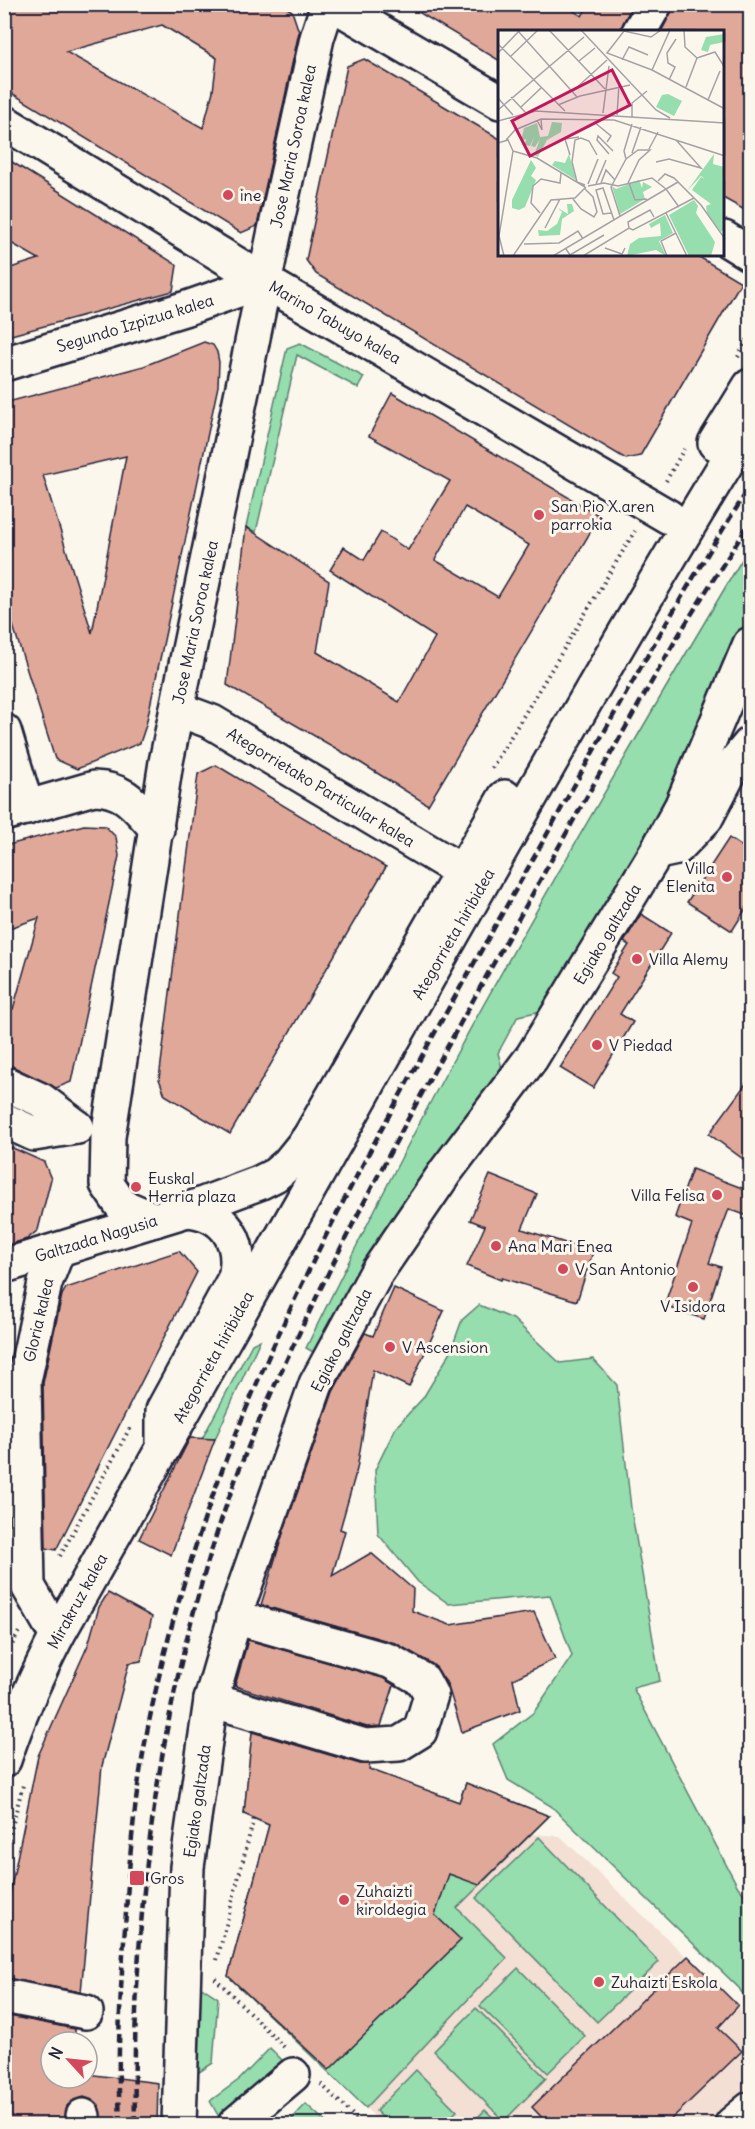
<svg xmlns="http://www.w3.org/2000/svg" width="755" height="2129" viewBox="0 0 755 2129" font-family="Delius,sans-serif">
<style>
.built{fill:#f3dfd3}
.green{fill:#96dead;stroke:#5c8074;stroke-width:1.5}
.building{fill:#e0a899;stroke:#22223b;stroke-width:1.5;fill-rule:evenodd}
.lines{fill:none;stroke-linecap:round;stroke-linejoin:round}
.minor-casing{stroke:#22223b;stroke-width:38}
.major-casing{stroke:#22223b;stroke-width:38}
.path{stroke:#22223b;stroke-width:4;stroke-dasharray:1.5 4.5;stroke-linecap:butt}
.minor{stroke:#fbf7ec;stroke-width:33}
.major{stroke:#fbf7ec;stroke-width:33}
.rail{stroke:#22223b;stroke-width:4.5;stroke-dasharray:9 4.5;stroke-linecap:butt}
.poi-dot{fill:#d1495b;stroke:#fbf7ec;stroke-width:2}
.labels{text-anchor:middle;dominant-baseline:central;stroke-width:6;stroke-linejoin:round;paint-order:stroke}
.street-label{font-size:16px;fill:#22223b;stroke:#fbf7ec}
.poi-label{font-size:16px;fill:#22223b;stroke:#fbf7ec;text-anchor:start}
.inset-road{fill:none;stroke:#a4a2a5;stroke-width:1.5}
.view{fill:#c2185b;fill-opacity:0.15;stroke:#c2185b;stroke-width:3}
.inset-edge{fill:none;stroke:#22223b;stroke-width:3}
</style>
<rect width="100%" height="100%" fill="#fbf7ec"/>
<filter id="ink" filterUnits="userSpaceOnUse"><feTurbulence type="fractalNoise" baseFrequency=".0167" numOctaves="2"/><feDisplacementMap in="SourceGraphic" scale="12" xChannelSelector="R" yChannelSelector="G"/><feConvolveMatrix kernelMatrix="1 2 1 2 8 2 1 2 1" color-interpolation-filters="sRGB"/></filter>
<g filter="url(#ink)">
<path class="built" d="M531 1834 560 1836 738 2006 750 2029V2088L705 2124H382L366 2108 507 1958 457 1908Z"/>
<g class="green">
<path d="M300 343 364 377 358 388 297 355 256 532 246 527 287 348Z"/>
<path d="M750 546V612L669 799 546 1010 518 1016 498 1053 504 1076 315 1353 306 1348C351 1256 397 1164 446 1073 543 895 646 720 750 546Z"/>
<path d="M479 1305 513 1319 560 1363 593 1359 617 1385 631 1508 660 1681 633 1688 738 1887 750 1901V2008L739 1988 551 1806 508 1780 493 1744 534 1712 572 1656 550 1595 449 1604 418 1582 378 1534 375 1470 396 1427 423 1398 450 1353 462 1320Z"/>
<path d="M260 1340 215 1439H202L252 1344Z"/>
<path d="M253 1728 459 1802 466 1783 549 1816 457 1908 507 1958 366 2108 228 1976 269 1825 244 1814Z"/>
<path d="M539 1837 659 1962 597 2022 476 1898Z"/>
<path d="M518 1968 585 2036 548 2073 480 2006Z"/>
<path d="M197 1984 218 1998 213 2063 193 2076Z"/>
<path d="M476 2008 546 2078 504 2121 434 2051Z"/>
<path d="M270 2048 284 2062 253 2093 219 2117 210 2101 240 2079Z"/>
<path d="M416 2070 457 2111 443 2124H389L376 2111Z"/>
<path d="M306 2104 328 2124H287Z"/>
<path d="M485 2110 500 2124H471Z"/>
</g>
<g class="building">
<path d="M4 4H281L292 11 299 32 257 226 241 233 8 91 4 85ZM162 25 217 58 213 91 203 128 66 52Z"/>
<path d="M405 4H562L582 16 589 4H633L623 23 620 32H500V61Z"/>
<path d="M674 4H750V213L723 198V32H661L671 13Z"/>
<path d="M364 59 500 139V255H696L741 282 640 456 626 459 316 274 306 260 347 66Z"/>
<path d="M4 157 177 265 173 291 4 337V270L39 259 4 239Z"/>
<path d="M204 342 213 345 217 352 219 362 218 386 146 725 140 743 77 769 55 759 4 597V403L144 366ZM126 456 92 633 43 475Z"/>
<path d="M392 393 600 516 428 805 361 763 227 685 246 527 329 581 317 652 399 702 435 637 330 570 344 547 364 560 381 532 408 550 450 481 369 436ZM465 507 529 545 498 597 435 560Z"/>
<path d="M216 765 386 867 230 1134 165 1095 159 1079 198 774Z"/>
<path d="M84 825 105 826 116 837 119 856 71 1082 56 1088 12 1066 4 1065V1006L13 1009 39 918 4 930V846Z"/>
<path d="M729 838 750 852V902L732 931 687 902Z"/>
<path d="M641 914 671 933 620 1014 633 1022 593 1088 560 1068 617 977 611 973 629 945 624 942Z"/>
<path d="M750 1078V1164L709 1134Z"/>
<path d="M4 1144 44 1162 51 1179 38 1230 27 1239 4 1246Z"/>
<path d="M692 1169 750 1191V1217L729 1209 709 1263 721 1267 704 1319 664 1306 692 1224 675 1217Z"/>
<path d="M490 1175 537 1194 522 1229 593 1252 577 1301 502 1278 501 1280 467 1266 485 1226 470 1220Z"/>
<path d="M179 1251 197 1272 56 1550 46 1548 43 1383 62 1295 66 1288Z"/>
<path d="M394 1288 444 1311 409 1387 373 1370 357 1469 340 1529 345 1531 332 1576 371 1553 413 1589 412 1611 450 1625 534 1612 555 1659 513 1679 520 1710 462 1732 447 1683 432 1664 395 1643 261 1605 284 1530 333 1392 365 1333 373 1336Z"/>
<path d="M4 1409H6L8 1541 4 1540Z"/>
<path d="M190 1438 215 1439 171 1555 139 1539Z"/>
<path d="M108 1593 152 1617 141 1661 129 1663 102 1766 81 1992 4 1978V1922L38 1756 88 1645 99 1607Z"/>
<path d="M248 1640 383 1678 394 1685 381 1726 367 1727 235 1686Z"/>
<path d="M252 1732 360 1764H370L369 1769 459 1802 466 1783 549 1816 479 1885 449 1874 435 1915 461 1940 329 2070 228 1976 269 1825 244 1814Z"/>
<path d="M688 1956 738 2006 718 2028 742 2051 666 2124H548L532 2107Z"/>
<path d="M4 2015 75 2029V2042H51V2078H87V2074L158 2083 157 2124H102L99 2106 92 2100 84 2097 74 2100 67 2106 64 2124H4Z"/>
</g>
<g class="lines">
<defs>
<g id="minor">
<path d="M333 4 500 102"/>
<path d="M639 32 655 4"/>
<path d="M4 122 264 281 669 517"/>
<path d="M724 238 750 254"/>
<path d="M4 364 187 308 264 281"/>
<path d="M177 709 212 722 461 871"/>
<path d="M4 731 27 808"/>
<path d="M4 814 94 788C127 789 136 807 157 829"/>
<path d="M658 852 677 848 706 818 735 762 750 744"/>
<path d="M4 1083 41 1100 77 1127"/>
<path d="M4 1120 34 1134 77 1127"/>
<path d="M155 1220 122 1206 107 1184 108 1137 166 762 274 235 317 38 328 4"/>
<path d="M4 1266 187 1210 259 1183 275 1175 288 1164 309 1138"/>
<path d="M163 1448V1410L235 1278C243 1242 226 1213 187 1210"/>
<path d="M57 1636 28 1586 24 1381 45 1283 58 1250"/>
<path d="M211 1700 365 1746 399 1744 420 1731 431 1695 423 1680 390 1661 234 1617"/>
<path d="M4 1996 86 2012"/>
<path d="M83 2124V2116"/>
<path d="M179 2124 187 1867 211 1700 240 1600 316 1384 377 1272 446 1171 532 1057 656 853 682 805 750 644"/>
<path d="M235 2124 293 2075"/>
<path d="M732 2124 750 2109"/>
</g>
<g id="major">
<path d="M715 443 750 386"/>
<path d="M309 1138 505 797"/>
<path d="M4 1760C18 1717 36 1677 57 1636 186 1406 316 1176 446 946 545 771 644 596 750 425"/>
</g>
</defs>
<use href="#minor" class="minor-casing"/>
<use href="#major" class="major-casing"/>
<g class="path">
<path d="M738 357 750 335"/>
<path d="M666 481 684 449"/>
<path d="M492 768 635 531"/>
<path d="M60 1556 131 1426"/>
<path d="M4 1660 19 1632"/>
<path d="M4 1869 11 1830 23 1785"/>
<path d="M217 1960 254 1818"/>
<path d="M215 1978 284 2047"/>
<path d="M321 2084 362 2124"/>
</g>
<use href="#minor" class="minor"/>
<use href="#major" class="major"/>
<g class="rail">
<path d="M120 2124C117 2059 120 1993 125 1927 128 1883 131 1838 137 1793 151 1689 184 1572 221 1473 295 1274 403 1089 507 905 587 765 662 622 750 487"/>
<path d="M135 2124C131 1905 161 1677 239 1470 262 1410 290 1352 318 1294 369 1189 425 1087 482 984 545 872 607 759 671 648 696 605 724 564 750 522"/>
</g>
</g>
</g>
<g class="poi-dot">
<circle cx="228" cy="195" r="6"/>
<circle cx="539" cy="515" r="6"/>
<circle cx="727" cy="877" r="6"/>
<circle cx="637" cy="959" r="6"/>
<circle cx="597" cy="1045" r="6"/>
<circle cx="136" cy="1187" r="6"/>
<circle cx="717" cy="1195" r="6"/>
<circle cx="496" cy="1246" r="6"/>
<circle cx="563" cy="1269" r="6"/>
<circle cx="693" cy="1287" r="6"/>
<circle cx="390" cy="1347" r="6"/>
<rect x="129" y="1870" width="16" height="16" rx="3"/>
<circle cx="344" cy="1900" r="6"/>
<circle cx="599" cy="1982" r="6"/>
</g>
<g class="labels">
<g class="street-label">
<text transform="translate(293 146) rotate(-78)">Jose Maria Soroa kalea</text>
<text transform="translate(335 322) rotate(30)">Marino Tabuyo kalea</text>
<text transform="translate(135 323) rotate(-17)">Segundo Izpizua kalea</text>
<text transform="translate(195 622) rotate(-78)">Jose Maria Soroa kalea</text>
<text transform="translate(321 787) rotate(31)">Ategorrietako Particular kalea</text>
<text transform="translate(453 934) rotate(-60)">Ategorrieta hiribidea</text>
<text transform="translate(607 934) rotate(-59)">Egiako galtzada</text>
<text transform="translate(96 1238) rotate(-17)">Galtzada Nagusia</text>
<text transform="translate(38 1320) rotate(-77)">Gloria kalea</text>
<text transform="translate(341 1340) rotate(-63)">Egiako galtzada</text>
<text transform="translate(213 1357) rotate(-61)">Ategorrieta hiribidea</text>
<text transform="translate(77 1601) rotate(-61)">Mirakruz kalea</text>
<text transform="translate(197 1801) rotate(-82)">Egiako galtzada</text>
</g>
<g class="poi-label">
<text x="240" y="195">ine</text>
<text x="551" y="506">San Pio X.aren<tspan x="551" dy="18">parrokia</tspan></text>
<text x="715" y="868" text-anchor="end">Villa<tspan x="715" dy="18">Elenita</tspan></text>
<text x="649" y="959">Villa Alemy</text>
<text x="609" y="1045">V Piedad</text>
<text x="148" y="1178">Euskal<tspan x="148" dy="18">Herria plaza</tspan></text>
<text x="705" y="1195" text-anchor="end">Villa Felisa</text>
<text x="508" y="1246">Ana Mari Enea</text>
<text x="575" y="1269">V San Antonio</text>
<text x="693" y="1306" text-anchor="middle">V Isidora</text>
<text x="402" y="1347">V Ascension</text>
<text x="150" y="1878">Gros</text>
<text x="356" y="1891">Zuhaizti<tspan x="356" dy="18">kiroldegia</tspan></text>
<text x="611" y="1982">Zuhaizti Eskola</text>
</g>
</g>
<g transform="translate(498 30)">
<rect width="226" height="226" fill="#fbf7ec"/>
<path d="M226 4V12L212 15 210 22 203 20 208 7ZM170 64 184 71 176 86 158 77 164 65ZM54 92 64 93 63 102 49 110 40 127 36 125 42 109 37 117 33 116 36 107 32 116 22 114 27 113 28 109 23 111 26 98 39 93 42 107 50 106ZM71 124 78 150 54 135 57 131 67 133ZM216 124 215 134 226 137V199L223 202 209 183 208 176 213 174 194 160 203 147 207 149 203 146 189 161ZM33 130 38 138 33 146 38 150 27 177 21 180 14 178V170ZM141 150 144 158 145 152 154 157 145 162 147 169 122 184 114 156 118 159ZM196 170 200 176 198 183 217 212 213 226H191L171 185ZM69 174H74L76 181 64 189 62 205 41 206 40 200 49 201 59 194 64 182 60 178 70 184ZM167 185 175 203 161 211 168 226 158 220 129 226 132 214 141 208 163 206 162 193 153 198 151 194Z" fill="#96dead"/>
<path class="inset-road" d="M51 0 107 59M83 0 158 80 172 88M163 0 153 7 126 1 109 23 154 40 227 79M186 0 187 17 199 28M20 1 79 67M0 14 67 81M0 23 22 0M12 27 40 0M199 28 217 22 227 38M124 30 131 17 150 25M81 31 97 18M154 40 172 0M171 50 177 37 170 33 169 23 178 9M188 57 199 28M76 60 109 30M13 67 28 83M0 68 15 85M210 70 222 41M60 75 82 66 132 55M23 77 43 58M0 80 86 7M105 83 111 36M119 85 121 55M134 87V73L149 61M39 90 44 100 43 89M0 91 38 81 227 93M96 92 113 106 109 112M8 110 17 100 43 89 116 90 227 126M0 113 10 110 15 121 1 206 6 226M151 119 160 102M15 121 39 128 87 157M134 123 143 97M111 124 99 110 100 106 115 121M72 125 67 109 81 107M128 129 140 120H152L141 130 130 153M158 132 171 129 203 138 178 110M160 151 167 144 176 148 203 175 227 209M103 153 108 140 117 150M131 153 137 170 149 169M90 154 100 129M98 154 108 130M87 155 79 152 74 132 77 110 83 108 91 111 99 125M90 156 106 153 120 156 154 148 168 159 181 177M75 169 83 179 96 187 99 182 95 167 87 159M42 183 33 173 35 156 43 149 62 153 63 143M113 183 105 184 98 160 105 158 116 190M168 183 189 226M122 186 113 157 128 129 126 121 134 94M47 198 62 169M131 198 130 192 152 180 156 187M26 214 61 213 80 201 85 209M107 218 124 224 127 218M68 219 72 225 106 205M15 226 53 170 77 168 88 157M55 226 180 152M85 226 131 198 135 200 196 168M169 226 163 211 178 203"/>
<path class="view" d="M114 40 132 75 32 126 14 91Z"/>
<rect width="226" height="226" class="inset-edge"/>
</g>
<rect width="755" height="2129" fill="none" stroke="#fbf7ec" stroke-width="24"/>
<rect x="12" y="12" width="731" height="2105" fill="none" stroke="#22223b" stroke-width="2" filter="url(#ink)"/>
<g transform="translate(69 2060) rotate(297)"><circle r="28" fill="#fbf7ec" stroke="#a4a2a5" stroke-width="1.5"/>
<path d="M0-4.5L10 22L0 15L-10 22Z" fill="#d1495b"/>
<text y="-9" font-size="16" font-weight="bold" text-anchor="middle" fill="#22223b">N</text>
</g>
</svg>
